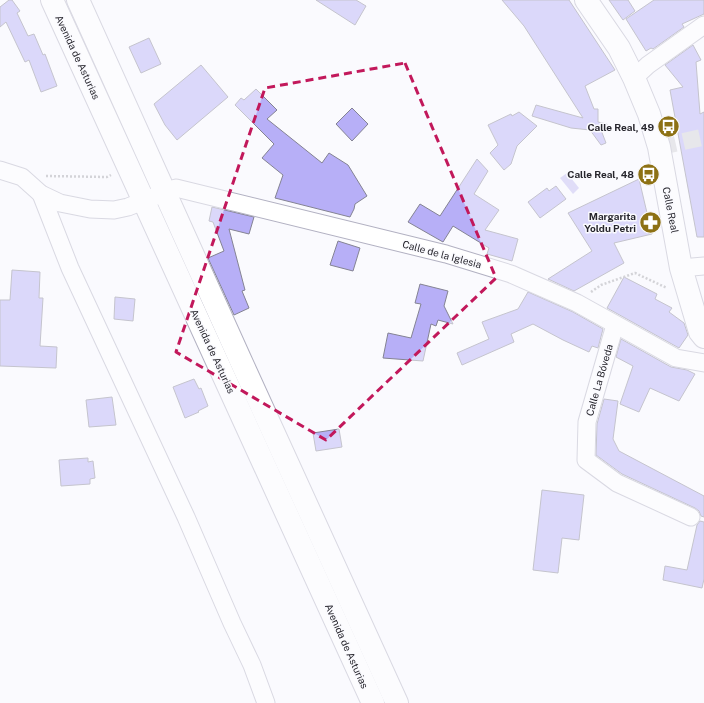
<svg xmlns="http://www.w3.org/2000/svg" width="704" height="703" viewBox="0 0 704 703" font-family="'Public Sans',sans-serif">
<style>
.water{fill:#c0bbf2}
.building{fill:#b7aff7;stroke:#848393}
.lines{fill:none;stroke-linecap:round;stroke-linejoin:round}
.street-tunnel{stroke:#d0d0d4;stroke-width:17;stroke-dasharray:17 8;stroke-linecap:butt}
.street-casing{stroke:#b2b1c2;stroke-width:19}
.secondary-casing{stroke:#b2b1c2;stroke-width:24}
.primary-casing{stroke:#b2b1c2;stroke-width:24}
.path{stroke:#a5a5aa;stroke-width:2.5;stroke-dasharray:2 2;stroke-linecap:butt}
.street{stroke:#fff;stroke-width:17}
.secondary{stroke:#fff;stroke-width:22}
.primary{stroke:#fff;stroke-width:22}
.marked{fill:none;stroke:#c2185b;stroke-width:3;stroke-dasharray:8 5;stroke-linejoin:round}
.labels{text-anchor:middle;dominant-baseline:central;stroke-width:3;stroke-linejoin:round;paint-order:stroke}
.street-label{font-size:10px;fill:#27262d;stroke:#fafafe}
.poi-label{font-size:10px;font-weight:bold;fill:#27262d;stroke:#fafafe;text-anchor:end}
</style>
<rect width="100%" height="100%" fill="#fafafe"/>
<path class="water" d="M567 173 579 188 573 194 560 178Z"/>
<g class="building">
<path d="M9 0H12L20 11 17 13 28 36 34 34 43 55 45 54 57 86 41 92 29 60 25 62 6 22 0 27V7Z"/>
<path d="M316 0H356L366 6 355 25Z"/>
<path d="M502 0H569L615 70 585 86 594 109H598V122L607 124 606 130H601L606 143 601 145 590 130 571 128 532 116 536 105 583 118 524 26Z"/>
<path d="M609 0H628L635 11 623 20Z"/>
<path d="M654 0H704V14L682 24 684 27 653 49 651 48 646 51 626 19Z"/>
<path d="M149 38 161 64 141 73 129 47Z"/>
<path d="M693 45 701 60 696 62 700 114 704 112V237H697L670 90 683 87 665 65Z"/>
<path d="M201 65 228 97 177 140 165 125 154 104Z"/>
<path d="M256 89 277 110 267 119 322 163 329 153 348 165 367 196 355 204 354 209 350 217 275 198 283 175 262 158 274 144 235 105 241 98 244 100Z"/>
<path d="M352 108 368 124 352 141 336 124Z"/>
<path d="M519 112 537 126 517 146 511 164 504 170 490 153 498 145 488 125 511 114 512 116Z"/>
<path d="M477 159 488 171 474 194 499 210 485 230 518 239 512 261 487 254 489 248 453 226 443 242 408 222 420 204 440 216Z"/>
<path d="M639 179 652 234 614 243 624 263 574 291 548 279 592 251 568 213Z"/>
<path d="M556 186 566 199 540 218 528 202 547 188 549 191Z"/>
<path d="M212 207 254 217 249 234 229 229 245 290 242 291 249 308 234 315 208 258 224 251 213 222 209 221Z"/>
<path d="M338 241 360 248 353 271 330 265Z"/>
<path d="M12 270 40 272 39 298H43L40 346 57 347 56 368 0 366V300H10Z"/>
<path d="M624 277 657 294 655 299 672 308 669 312 684 323 688 335 679 348 607 308Z"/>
<path d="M420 284 448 291 444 306 453 324 438 320 436 326 431 324 423 361 383 358 388 333 411 338 421 304 415 303Z"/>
<path d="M528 292 573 312 603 329 598 348 592 346 589 352 563 340 533 324 511 334 514 342 462 365 457 353 489 339 482 322 518 309Z"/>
<path d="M115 297 135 299 133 321 114 319Z"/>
<path d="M621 339 671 367 687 370 695 374 679 401 650 388 639 412 620 404 633 366 616 357Z"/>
<path d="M194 379 199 389 201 388 208 406 198 411 199 412 185 418 173 387Z"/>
<path d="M112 397 116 425 89 427 86 400Z"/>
<path d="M604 399 618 401 613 439 619 451 704 496V517L701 516 699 511 695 508 622 474 596 455 597 424Z"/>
<path d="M339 429 342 447 316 451 313 433Z"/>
<path d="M88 458V462L93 461 95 478 90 479V484L61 486 59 460Z"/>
<path d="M542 490 584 495 579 540 562 538 558 573 533 570Z"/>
<path d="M700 521 704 522V579L702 588 663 580 665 566 687 570 697 525Z"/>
</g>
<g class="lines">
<path class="street-tunnel" d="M659 147 704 137"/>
<defs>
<g id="street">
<path d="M634 78 648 65 704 25"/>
<path d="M0 170 22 177 41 194 60 203 90 209 114 210 128 207 176 188 446 254 511 274 577 303 676 358 704 363"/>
<path d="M41 194 70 268 186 517 232 623 252 665 266 703"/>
<path d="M681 268 704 266"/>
<path d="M615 325 587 422 586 460 617 483 691 517"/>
</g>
<path id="secondary" d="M586 0 619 48 634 78 649 114 659 147 681 268 700 332 704 337"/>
<g id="primary">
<path d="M52 0 373 703"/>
<path d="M78 0 240 359 397 703"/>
</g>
</defs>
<use href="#street" class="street-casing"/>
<use href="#secondary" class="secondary-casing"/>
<use href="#primary" class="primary-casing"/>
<g class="path">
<path d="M46 176 107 177 111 175"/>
<path d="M591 292 601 285 635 273 667 288"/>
</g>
<use href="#street" class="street"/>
<use href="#secondary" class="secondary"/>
<use href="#primary" class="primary"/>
</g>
<path d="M0 0H704V703H0ZM405 63 496 278 326 440 176 352 265 88Z" fill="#fafafe" fill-opacity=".55" fill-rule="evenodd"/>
<path class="marked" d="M405 63 496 278 326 440 176 352 265 88Z"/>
<defs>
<symbol id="bus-disc" viewBox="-11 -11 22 22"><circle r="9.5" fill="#8d7114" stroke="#fafafe"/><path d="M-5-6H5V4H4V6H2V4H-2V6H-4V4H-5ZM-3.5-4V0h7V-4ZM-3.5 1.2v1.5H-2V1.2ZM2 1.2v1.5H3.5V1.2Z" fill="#fff"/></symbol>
<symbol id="pharmacy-disc" viewBox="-11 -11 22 22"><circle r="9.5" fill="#8d7114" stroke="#fafafe"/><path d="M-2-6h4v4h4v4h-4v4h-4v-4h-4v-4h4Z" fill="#fff"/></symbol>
</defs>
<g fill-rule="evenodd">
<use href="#bus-disc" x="656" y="114" width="25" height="25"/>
<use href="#bus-disc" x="636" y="162" width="25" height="25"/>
<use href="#pharmacy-disc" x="638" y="210" width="25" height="25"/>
</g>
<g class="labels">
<g class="street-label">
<text transform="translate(78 57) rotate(65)">Avenida de Asturias</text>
<text transform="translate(671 210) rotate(79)">Calle Real</text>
<text transform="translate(442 254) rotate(15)">Calle de la Iglesia</text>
<text transform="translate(213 351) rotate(65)">Avenida de Asturias</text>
<text transform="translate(599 380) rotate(-74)">Calle La Bóveda</text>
<text transform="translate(347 646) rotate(66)">Avenida de Asturias</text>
</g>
<g class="poi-label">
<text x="654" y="127">Calle Real, 49</text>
<text x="634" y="174">Calle Real, 48</text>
<text x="636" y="216">Margarita<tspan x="636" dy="12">Yoldu Petri</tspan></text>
</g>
</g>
</svg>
